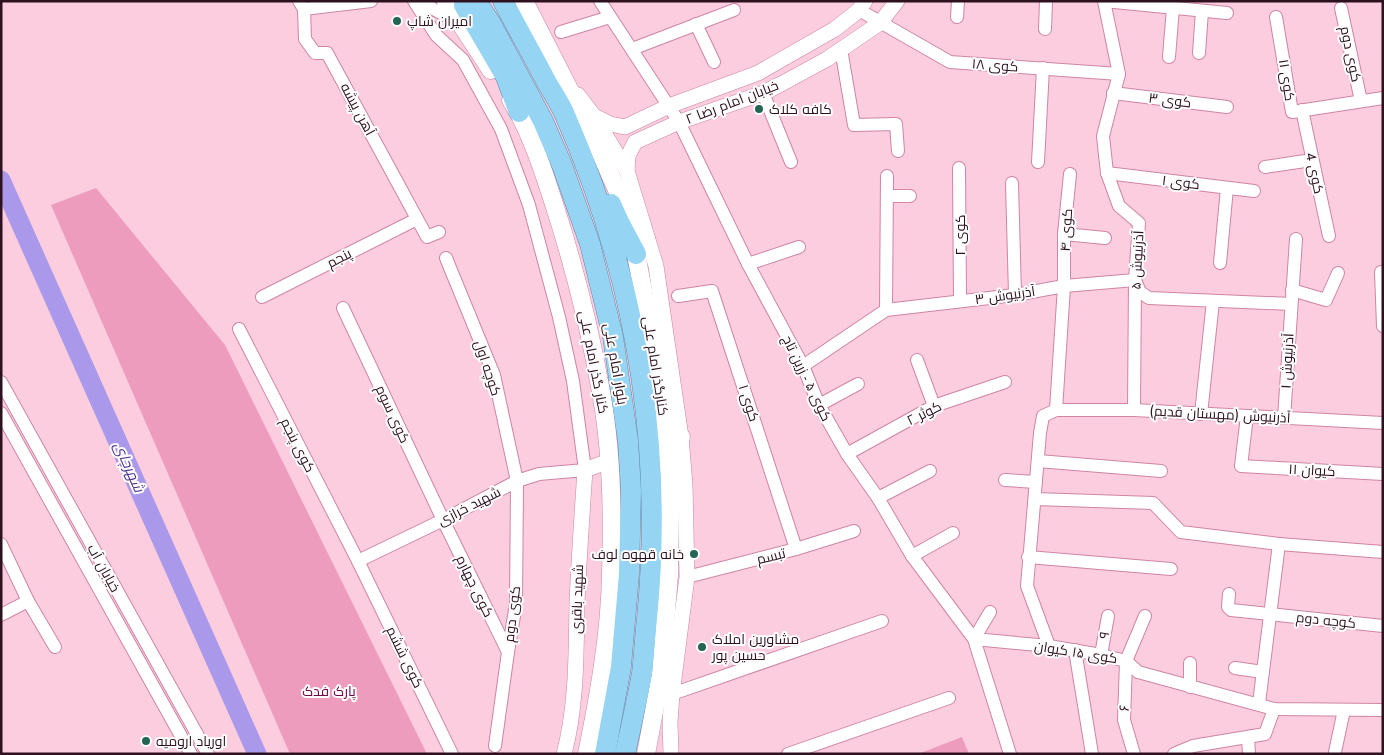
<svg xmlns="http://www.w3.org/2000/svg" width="1384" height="755" viewBox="0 0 1384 755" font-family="Jost,Cairo,sans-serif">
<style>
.green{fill:#ed9cbe}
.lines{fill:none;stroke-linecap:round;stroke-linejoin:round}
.river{stroke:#aa99eb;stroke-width:19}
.minor-casing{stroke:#cf85a5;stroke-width:14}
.tertiary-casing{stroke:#cf85a5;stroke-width:16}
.secondary-casing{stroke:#cf85a5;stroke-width:19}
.trunk-casing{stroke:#6089a8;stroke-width:21}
.minor{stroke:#fff;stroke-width:12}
.tertiary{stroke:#fff;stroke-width:15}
.secondary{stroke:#fff;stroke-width:18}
.trunk{stroke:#96d4f4;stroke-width:20}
.poi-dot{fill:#236554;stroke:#fdfdfd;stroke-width:2}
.labels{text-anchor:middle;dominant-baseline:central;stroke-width:4;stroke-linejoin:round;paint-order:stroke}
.poi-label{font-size:14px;fill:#2d111e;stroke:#fdfdfd;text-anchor:start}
.street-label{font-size:14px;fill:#2d111e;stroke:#fdfdfd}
.park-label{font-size:14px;fill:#720345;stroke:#fdfdfd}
.water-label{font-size:15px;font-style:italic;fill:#503492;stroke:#fdfdfd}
</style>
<rect width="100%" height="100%" fill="#fcccdf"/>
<g class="green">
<path d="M96 188 225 345 427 754H290L51 205Z"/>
<path d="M962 737 969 754H918Z"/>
</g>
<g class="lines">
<path class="river" d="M1 180 257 754"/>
<defs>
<g id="minor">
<path d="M299 1 304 9 305 39 315 53H327L427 237 439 232"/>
<path d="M419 1 459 23"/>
<path d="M600 1 679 122 748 264 803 366 819 405 847 454 878 498 912 556 974 639 1010 754"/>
<path d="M1104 1 1119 74 1103 136 1107 173 1119 206 1139 223 1135 280 1134 410"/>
<path d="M1104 1 1227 13"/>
<path d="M1341 8 1361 101"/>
<path d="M304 9 371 1"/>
<path d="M859 10 950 62 1119 74"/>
<path d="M957 17 958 1"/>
<path d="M1276 17 1292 112 1383 98"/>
<path d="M696 24 714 62"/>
<path d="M1045 29 1046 1"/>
<path d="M561 32 610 17"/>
<path d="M632 49 734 10"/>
<path d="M841 49 854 125 896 124 898 151"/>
<path d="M1199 53 1202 11"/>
<path d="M1169 57 1173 8"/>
<path d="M763 93 791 162"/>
<path d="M1113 93 1227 107"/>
<path d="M1302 110 1329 236"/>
<path d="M1038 162 1043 68"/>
<path d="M1265 167 1312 160"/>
<path d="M959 168 960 301"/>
<path d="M1107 173 1254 191"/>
<path d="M1012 183 1015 295"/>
<path d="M887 196H910"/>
<path d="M1064 234 1105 238"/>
<path d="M446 258 494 375 517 481 516 604 508 652 495 746"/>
<path d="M1220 263 1227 188"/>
<path d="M748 264 799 247"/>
<path d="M1383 272H1381L1383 326"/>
<path d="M1292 290 1326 300 1338 273"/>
<path d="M678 296 712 291 796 549"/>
<path d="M262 297 417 219"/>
<path d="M343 308 443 520 508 652"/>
<path d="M886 310 887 176"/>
<path d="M239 329 358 561 452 754"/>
<path d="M917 360 934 406"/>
<path d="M803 366 886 310 1015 295 1064 286 1135 280 1140 292 1149 298 1291 304"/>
<path d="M1 382 208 754"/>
<path d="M819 405 858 384"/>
<path d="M1056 410 1064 286V234L1070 174"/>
<path d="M1 413 191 754"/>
<path d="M1201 414 1213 301"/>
<path d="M1247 416 1241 466 1383 474"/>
<path d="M1284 418 1296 239"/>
<path d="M847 454 934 406 1005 382"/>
<path d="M1038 461 1161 471"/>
<path d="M1005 480 1036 482"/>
<path d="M878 498 930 471"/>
<path d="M1035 499 1153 503 1181 532 1279 544 1383 552"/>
<path d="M1 544 28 601 1 615"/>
<path d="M912 556 953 533"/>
<path d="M1028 557 1171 569"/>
<path d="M358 561 443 520 517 481 539 474 585 470 573 381 559 317 529 205 501 129 463 60 436 35 414 1"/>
<path d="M687 577 796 549 854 531"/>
<path d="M1229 594 1228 607 1231 610 1383 626"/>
<path d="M28 601 55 647"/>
<path d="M990 612 974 639 1049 646 1101 655 1126 661 1138 672 1274 709 1383 710"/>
<path d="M1049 646 1027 586 1040 433 1043 416 1056 410H1134L1383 423"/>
<path d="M1075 650 1092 754"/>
<path d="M1101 655 1108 616"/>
<path d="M1235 668 1263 672"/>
<path d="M1190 687V663"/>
<path d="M672 694 882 621"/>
<path d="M1259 703 1279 544"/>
<path d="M1248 738 1249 754"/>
<path d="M1335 752 1344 710"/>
<path d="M788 754 949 698"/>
<path d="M1134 754 1124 720 1126 661 1145 616"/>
<path d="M1174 754 1193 746 1265 734 1274 709"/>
</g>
<g id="tertiary">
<path d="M578 95 594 116 627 171 656 266 681 437 685 485 687 577 672 694 670 722 671 754"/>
<path d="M594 116 610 124 625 127 669 106 758 73 835 29 859 10 865 1"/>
<path d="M627 171 628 156 635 142 679 122 763 93 783 83 827 59 880 23 897 1"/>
<path d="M564 754C577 705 576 653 577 603 579 558 582 514 585 470L609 461"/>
</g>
<g id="secondary">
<path d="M446 1 491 70"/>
<path d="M524 1 595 140 617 190 636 254 663 395 670 484 669 575 661 674 646 754"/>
<path d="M511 100C532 132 548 185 560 223 577 278 591 335 601 392 612 451 613 514 611 574 610 634 599 695 587 754"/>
<path d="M672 464 681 437"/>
</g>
<g id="trunk">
<path d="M476 1 490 22 543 121 562 165 590 244 613 337 628 441 631 491 629 574 621 667 605 754"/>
<path d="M503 1C517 28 532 54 546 81 552 92 560 103 565 115 635 275 664 444 647 618 645 636 644 655 642 673 637 700 631 727 625 754"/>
<path d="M464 5 506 77 519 112"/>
<path d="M611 204 619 222 636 254"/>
</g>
</defs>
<use href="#minor" class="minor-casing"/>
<use href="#tertiary" class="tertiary-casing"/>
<use href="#secondary" class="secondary-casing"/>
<use href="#trunk" class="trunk-casing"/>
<use href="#minor" class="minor"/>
<use href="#tertiary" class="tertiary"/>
<use href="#secondary" class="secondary"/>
<use href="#trunk" class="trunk"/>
</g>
<g class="poi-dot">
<circle cx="397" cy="21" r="5"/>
<circle cx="759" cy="109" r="5"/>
<circle cx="694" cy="554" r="5"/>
<circle cx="702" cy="647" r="5"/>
<circle cx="146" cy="741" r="5"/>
</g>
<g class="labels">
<g class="poi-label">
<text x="407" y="21">امیران شاپ</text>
<text x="769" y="109">کافه کلاک</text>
<text x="684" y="554" text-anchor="end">خانه قهوه لوف</text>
<text x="712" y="639">مشاورین املاک<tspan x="712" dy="16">حسین پور</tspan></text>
<text x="156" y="741">اوریاد ارومیه</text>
</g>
<g class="street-label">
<text transform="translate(1351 54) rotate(78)">کوی دوم</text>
<text transform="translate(995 65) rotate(4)">کوی ۱۸</text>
<text transform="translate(1287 80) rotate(81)">کوی ۱۱</text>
<text transform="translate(1170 100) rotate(7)">کوی ۳</text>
<text transform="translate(732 102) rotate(-21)">خیابان امام رضا ۲</text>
<text transform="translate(358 109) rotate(62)">آهن پیشه</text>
<text transform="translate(1315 173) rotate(78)">کوی 4</text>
<text transform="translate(1181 182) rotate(7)">کوی ۱</text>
<text transform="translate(1066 230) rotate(-87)">کوی ۴</text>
<text transform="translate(960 235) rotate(-90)">کوی ۲</text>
<text transform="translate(339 258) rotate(-27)">پنجم</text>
<text transform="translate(1137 260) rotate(-87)">آذرنیوش ۵</text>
<text transform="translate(1005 295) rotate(-8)">آذرنیوش ۳</text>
<text transform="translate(1287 361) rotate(-87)">آذرنیوش ۱</text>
<text transform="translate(594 362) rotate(79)">کنار گذر امام علی</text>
<text transform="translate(616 364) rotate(80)">بلوار امام علی</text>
<text transform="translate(656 366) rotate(81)">کنارگذر امام علی</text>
<text transform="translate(488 368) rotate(72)">کوچه اول</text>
<text transform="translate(807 378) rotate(64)">کوی ۵ - زرین تاج</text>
<text transform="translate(749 403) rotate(72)">کوی ۱</text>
<text transform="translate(924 413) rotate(-26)">کوثر ۲</text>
<text transform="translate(393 414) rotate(65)">کوی سوم</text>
<text transform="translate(1220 414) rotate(3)">آذرنیوش (مهستان قدیم)</text>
<text transform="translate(298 445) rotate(63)">کوی پنجم</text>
<text transform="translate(1312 470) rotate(3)">کیوان ۱۱</text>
<text transform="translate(469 506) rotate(-27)">شهید خرازی</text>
<text transform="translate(771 556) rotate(-14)">تبسم</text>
<text transform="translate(104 568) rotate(61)">خیابان آب</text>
<text transform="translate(475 586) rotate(64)">کوی چهارم</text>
<text transform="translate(577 599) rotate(-88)">شهید باقری</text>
<text transform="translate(512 614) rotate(-83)">کوی دوم</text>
<text transform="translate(1326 620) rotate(6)">کوچه دوم</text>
<text transform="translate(1104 635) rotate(-80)">۹</text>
<text transform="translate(1076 652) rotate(9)">کوی ۱۵ کیوان</text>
<text transform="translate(405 657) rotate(64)">کوی ششم</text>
<text transform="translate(1124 708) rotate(-87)">۶</text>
</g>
<g class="park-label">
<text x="329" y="691">پارک فدک</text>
</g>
<g class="water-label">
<text transform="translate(129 467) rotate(66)">شهرچای</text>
</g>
</g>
<rect width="1384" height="755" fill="none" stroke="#2d111e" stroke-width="5"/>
</svg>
